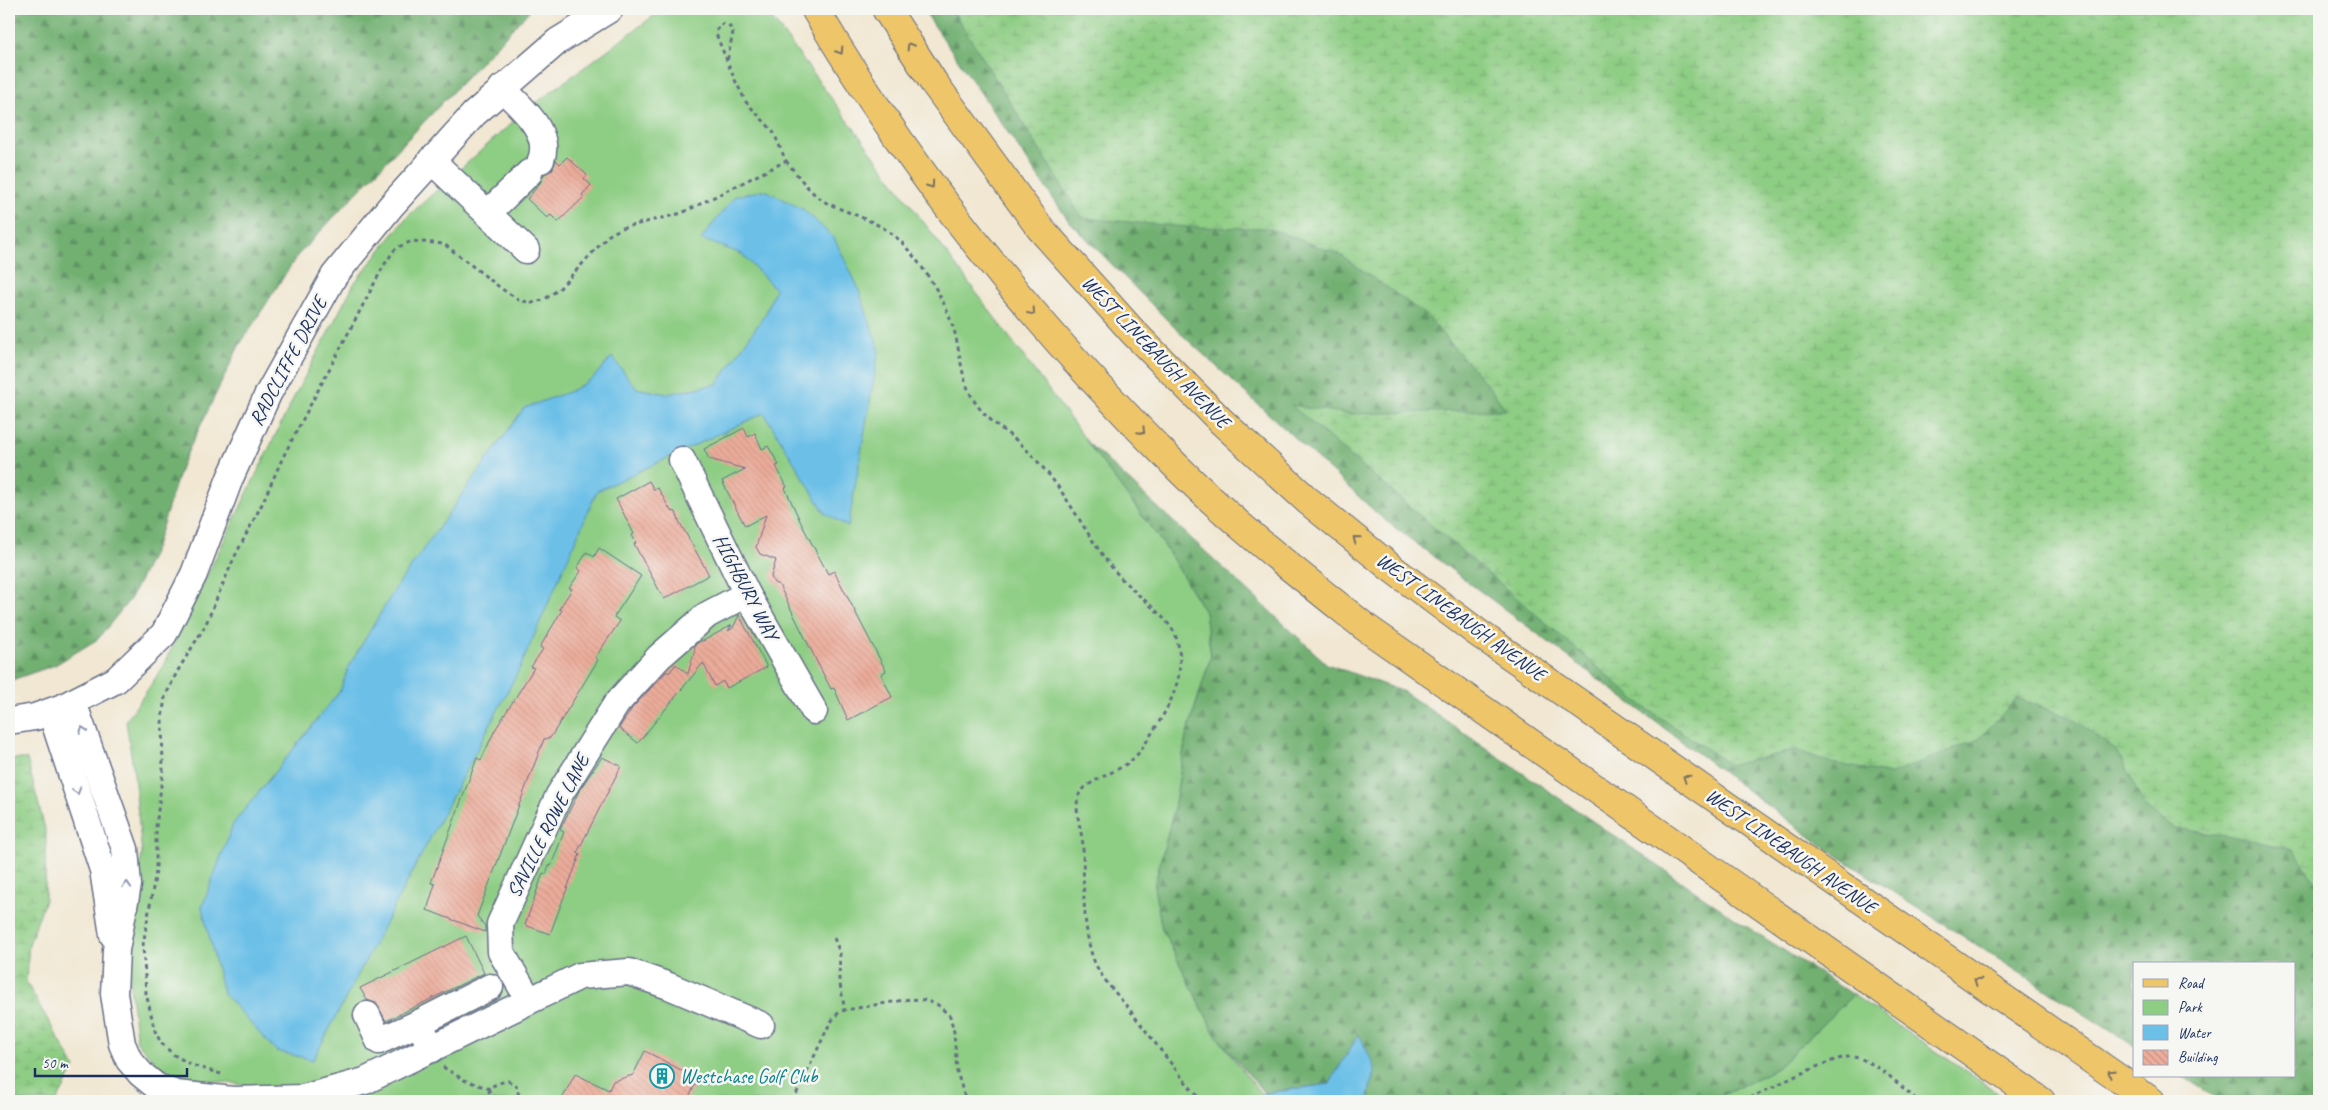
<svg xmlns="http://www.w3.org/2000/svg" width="2328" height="1110" viewBox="0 0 2328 1110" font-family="Caveat,sans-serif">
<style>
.green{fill:#8ecd84;stroke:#547e71}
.forest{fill:url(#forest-firs);stroke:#467068}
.wetland{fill:url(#wetland-marsh);stroke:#547e71}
.water{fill:#6cc0e8;stroke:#4478a3}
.building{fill:url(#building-back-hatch)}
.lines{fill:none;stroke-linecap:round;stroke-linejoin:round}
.minor-casing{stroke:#666f87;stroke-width:29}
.major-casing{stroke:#666f87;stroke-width:30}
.path{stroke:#666f87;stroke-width:3;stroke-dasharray:4 4;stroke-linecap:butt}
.minor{stroke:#fff;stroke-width:26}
.major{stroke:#eec569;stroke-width:28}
.oneway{stroke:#7a7263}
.oneway2{stroke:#8d97ae}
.labels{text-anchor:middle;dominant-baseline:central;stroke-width:5;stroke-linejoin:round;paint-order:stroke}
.street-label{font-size:20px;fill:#1b2f5e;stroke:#f6f6f2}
.culture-label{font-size:20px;fill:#0d838f;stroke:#f6f6f2;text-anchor:start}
</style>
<defs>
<pattern id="forest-firs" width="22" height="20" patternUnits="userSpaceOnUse" patternTransform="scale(1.25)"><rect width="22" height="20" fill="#72b072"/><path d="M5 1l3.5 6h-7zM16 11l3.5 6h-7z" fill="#5d9061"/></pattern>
<pattern id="wetland-marsh" width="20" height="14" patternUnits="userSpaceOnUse" patternTransform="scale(1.25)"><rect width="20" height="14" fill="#8ecd84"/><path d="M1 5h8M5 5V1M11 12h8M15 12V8" fill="none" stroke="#7ab074"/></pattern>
<pattern id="building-back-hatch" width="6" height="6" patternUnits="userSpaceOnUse" patternTransform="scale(1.25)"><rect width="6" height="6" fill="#ecac9a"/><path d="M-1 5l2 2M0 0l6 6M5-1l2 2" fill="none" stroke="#ca9487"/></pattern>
</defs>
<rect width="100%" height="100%" fill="#f6f6f2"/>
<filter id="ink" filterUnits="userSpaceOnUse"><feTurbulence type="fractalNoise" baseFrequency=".02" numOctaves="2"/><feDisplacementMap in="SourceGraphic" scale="10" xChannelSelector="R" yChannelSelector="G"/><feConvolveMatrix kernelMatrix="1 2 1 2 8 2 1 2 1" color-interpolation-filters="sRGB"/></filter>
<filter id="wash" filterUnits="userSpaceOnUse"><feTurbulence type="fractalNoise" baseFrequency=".0096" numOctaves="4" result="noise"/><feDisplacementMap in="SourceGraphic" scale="20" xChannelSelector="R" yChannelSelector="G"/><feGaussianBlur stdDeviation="1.12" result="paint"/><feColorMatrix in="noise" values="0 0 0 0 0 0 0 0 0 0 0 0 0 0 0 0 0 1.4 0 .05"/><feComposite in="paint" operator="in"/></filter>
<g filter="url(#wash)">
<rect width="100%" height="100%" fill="#f1e7d2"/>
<g class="green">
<path d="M663 9H765L1164 545 1205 612 1211 656 1186 737 1174 809 1154 887 1162 929 1215 1034 1261 1094 1262 1101H260L261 1087 189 1078 158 1066 137 1042 130 985 131 920 142 854 134 774 126 721 161 670 294 397 355 282 406 218 525 111Z"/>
<path d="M1853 995 2010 1101H1711L1777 1068Z"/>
</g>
<g class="forest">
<path d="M9 9H531L297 256 239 346 182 464 155 549 131 598 98 639 55 665 9 681Z"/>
<path d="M923 9H2319V1101H2221L2182 1076H2294V964H2134V1046L1825 848 1382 518 1179 332 1068 220Z"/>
<path d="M1086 441 1327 664 1404 692 1743 924 1853 995 1777 1068 1711 1101H1367L1375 1068 1329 1084 1264 1093 1215 1034 1162 929 1154 887 1174 809 1186 737 1211 656 1205 612 1164 545Z"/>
</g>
<g class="wetland">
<path d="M952 9H2319V887L2294 850 2251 840 2175 828 2144 806 2118 752 2072 718 2017 698 1979 739 1891 774 1832 763 1796 750 1731 765 1643 706 1291 405 1349 414 1506 410 1491 389 1426 315 1339 254 1268 228 1188 227 1082 218Z"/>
<path d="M9 759H27L46 833 45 900 29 944 26 982 75 1067 57 1101H9Z"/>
</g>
<g class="water">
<path d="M765 190 804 210 834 238 857 285 879 349 848 527 825 513 764 413 597 491 520 668 313 1060 276 1051 223 993 202 907 233 824 340 691 349 666 395 589 524 408 571 391 593 378 612 357 636 388 667 394 717 384 766 313 775 289 742 254 701 239 735 196Z"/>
<path d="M1359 1034 1375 1068 1367 1101H1262L1261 1094 1329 1084Z"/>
</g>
<g id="blocks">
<g class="building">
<path d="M567 157 587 175 584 179 591 185 582 195 584 197 558 222 551 215 547 218 527 199 540 183 544 174 552 170 556 160 560 164Z"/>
<path d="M744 428 748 437 755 433 762 449 768 446 779 465 776 466 787 487 785 488 802 525 828 574 834 571 886 671 881 674 892 697 848 720 834 688 831 689 812 652 779 585 774 583 771 577 776 560 760 554 756 547 766 515 745 526 722 481 745 469 709 459 704 449Z"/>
<path d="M649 481 654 490 658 488 671 511 676 512 679 521 709 575 664 599 634 544 636 543 632 535 634 534 616 499Z"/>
<path d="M599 548 641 576 614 617 620 621 595 658 598 660 554 732 550 738 544 739 477 916 485 926V932L427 910 435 884 431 883 477 758 481 760 495 730 534 668 531 667 543 649 540 647 562 610 559 609 572 589 569 588 581 571 577 568 587 552 594 557Z"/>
<path d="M739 615 767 667 727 688 723 681 715 686 703 663 638 743 619 728 633 707 667 671 669 673 676 664 688 674 695 649 694 646 700 641H703L732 625 728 631 733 628Z"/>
<path d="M602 757 621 766 577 853 580 854 550 934 525 925 543 873 546 874 549 865 551 866 564 832 560 830 580 789Z"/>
<path d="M466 936 484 973 386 1021 376 1003 367 1000 360 988Z"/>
<path d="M645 1051 698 1079 687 1101H561L575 1074 609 1090 613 1081 633 1075Z"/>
</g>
</g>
</g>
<g filter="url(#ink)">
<use href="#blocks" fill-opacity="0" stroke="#666f87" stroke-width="1"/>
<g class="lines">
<defs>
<g id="minor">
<path d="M502 88C520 107 552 131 541 160"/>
<path d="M431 160 526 250"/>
<path d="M488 213 529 173"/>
<path d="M682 460 747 594 814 711"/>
<path d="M73 702 125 849 128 885 116 950 114 994 122 1044 129 1060 141 1074 157 1087 176 1094 233 1100 303 1098 365 1081 580 976 629 972 669 986 761 1025"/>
<path d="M51 712 103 870 113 935"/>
<path d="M9 721 35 717 63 707 116 680 164 634 194 574 230 478 268 394 334 276 391 206 474 114 558 41 610 9"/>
<path d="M529 1000 501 952 500 924 559 795 617 703 659 657 707 615 747 594"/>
<path d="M367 1015 379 1041 419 1023"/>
<path d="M432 1049 419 1023 490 987"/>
</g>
<g id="major">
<path d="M815 9C914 178 1038 329 1177 467 1235 525 1301 576 1365 627L2041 1101"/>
<path d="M886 9 934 83 1040 228 1133 332 1222 422 1307 500 1390 567 1478 633 2151 1101"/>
</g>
</defs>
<use href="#minor" class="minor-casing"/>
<use href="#major" class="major-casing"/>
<g class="path">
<path d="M786 161C798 175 810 194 827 203 854 216 884 222 904 245 923 266 942 295 951 321 962 349 958 379 977 405 988 420 1002 429 1016 440 1027 449 1036 460 1045 470 1073 503 1091 545 1120 577 1134 593 1171 619 1176 637 1188 675 1170 706 1150 736 1143 747 1138 756 1128 763 1116 772 1083 783 1079 795 1073 810 1083 833 1083 848 1084 883 1082 921 1092 955 1099 978 1118 994 1132 1013 1155 1042 1177 1073 1202 1101"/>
<path d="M834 938 840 953 839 979 845 1011"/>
<path d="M443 1067 464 1080 490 1089"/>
<path d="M221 1074 192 1065 174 1055 161 1043 155 1031 146 993 143 945 156 871V827L163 770 162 719 165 697 177 672 205 626 234 558 262 504 283 457 384 265 396 248 412 241 444 244 502 289 519 300 532 303 545 299 559 289 609 235 622 228 682 213 786 161 773 131 746 102 734 78 716 34 718 26 723 24 730 27 733 32 727 62"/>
<path d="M491 1101C484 1087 496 1083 508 1081L516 1085 519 1096 517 1101"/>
<path d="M793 1101 830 1023 840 1011 910 999 924 1000 938 1005 950 1016 954 1032 957 1072 966 1101"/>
<path d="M1743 1101C1765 1092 1836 1053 1854 1057 1878 1062 1900 1086 1918 1101"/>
</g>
<use href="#minor" class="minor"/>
<use href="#major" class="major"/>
</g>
<defs><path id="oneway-chevron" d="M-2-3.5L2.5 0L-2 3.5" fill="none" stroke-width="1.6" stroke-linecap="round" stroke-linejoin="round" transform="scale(1.25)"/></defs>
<g class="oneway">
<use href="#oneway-chevron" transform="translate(910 46) rotate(-123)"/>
<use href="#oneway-chevron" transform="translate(840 51) rotate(57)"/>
<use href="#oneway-chevron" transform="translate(931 185) rotate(55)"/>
<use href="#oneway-chevron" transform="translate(1032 312) rotate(49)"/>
<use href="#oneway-chevron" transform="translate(1142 431) rotate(46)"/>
<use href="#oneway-chevron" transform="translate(1356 539) rotate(-141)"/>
<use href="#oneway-chevron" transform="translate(1686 778) rotate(-145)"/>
<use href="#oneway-chevron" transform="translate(1977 981) rotate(-145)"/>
<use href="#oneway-chevron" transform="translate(2111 1073) rotate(-145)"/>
</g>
<g class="oneway2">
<use href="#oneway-chevron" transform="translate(83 730) rotate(-110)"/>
<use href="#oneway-chevron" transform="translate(77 791) rotate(72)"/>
<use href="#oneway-chevron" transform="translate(127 885) rotate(-87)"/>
</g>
</g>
<defs>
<symbol id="building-ring" viewBox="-11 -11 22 22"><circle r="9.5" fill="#f6f6f2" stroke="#0f9aa8" stroke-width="1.5"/><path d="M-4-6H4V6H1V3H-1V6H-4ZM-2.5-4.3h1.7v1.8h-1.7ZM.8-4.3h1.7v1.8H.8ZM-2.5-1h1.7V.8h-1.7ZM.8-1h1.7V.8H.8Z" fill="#0f9aa8"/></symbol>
</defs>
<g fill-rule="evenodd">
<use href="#building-ring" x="648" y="1062" width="28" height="28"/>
</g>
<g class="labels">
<g class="street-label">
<text transform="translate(1156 352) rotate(46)">WEST LINEBAUGH AVENUE</text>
<text transform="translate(288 361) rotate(-62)">RADCLIFFE DRIVE</text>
<text transform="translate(746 587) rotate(62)">HIGHBURY WAY</text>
<text transform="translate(1461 617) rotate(36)">WEST LINEBAUGH AVENUE</text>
<text transform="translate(548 826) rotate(-63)">SAVILLE ROWE LANE</text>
<text transform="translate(1791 851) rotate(35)">WEST LINEBAUGH AVENUE</text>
</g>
<g class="culture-label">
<text x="680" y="1076">Westchase Golf Club</text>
</g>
</g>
<rect width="2328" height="1110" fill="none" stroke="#f6f6f2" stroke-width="30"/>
<rect x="2133" y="962" width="162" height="115" fill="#f6f6f2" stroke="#9ea6b7"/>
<rect x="2143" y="979" width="25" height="8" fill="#eec569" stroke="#9ea6b7"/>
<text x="2178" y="988" font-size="15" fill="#1b2f5e">Road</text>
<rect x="2143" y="1000" width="25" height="15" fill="#8ecd84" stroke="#9ea6b7"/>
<text x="2178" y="1012" font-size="15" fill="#1b2f5e">Park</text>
<rect x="2143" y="1025" width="25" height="15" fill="#6cc0e8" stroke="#9ea6b7"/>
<text x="2178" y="1038" font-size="15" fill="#1b2f5e">Water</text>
<rect x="2143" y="1050" width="25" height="15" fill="url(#building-back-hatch)" stroke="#9ea6b7"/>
<text x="2178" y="1062" font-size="15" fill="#1b2f5e">Building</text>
<path d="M35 1068v8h152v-8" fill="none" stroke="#1b2f5e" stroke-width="2.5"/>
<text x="42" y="1068" font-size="15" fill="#1b2f5e" stroke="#f6f6f2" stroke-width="4" paint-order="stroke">50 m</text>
</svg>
